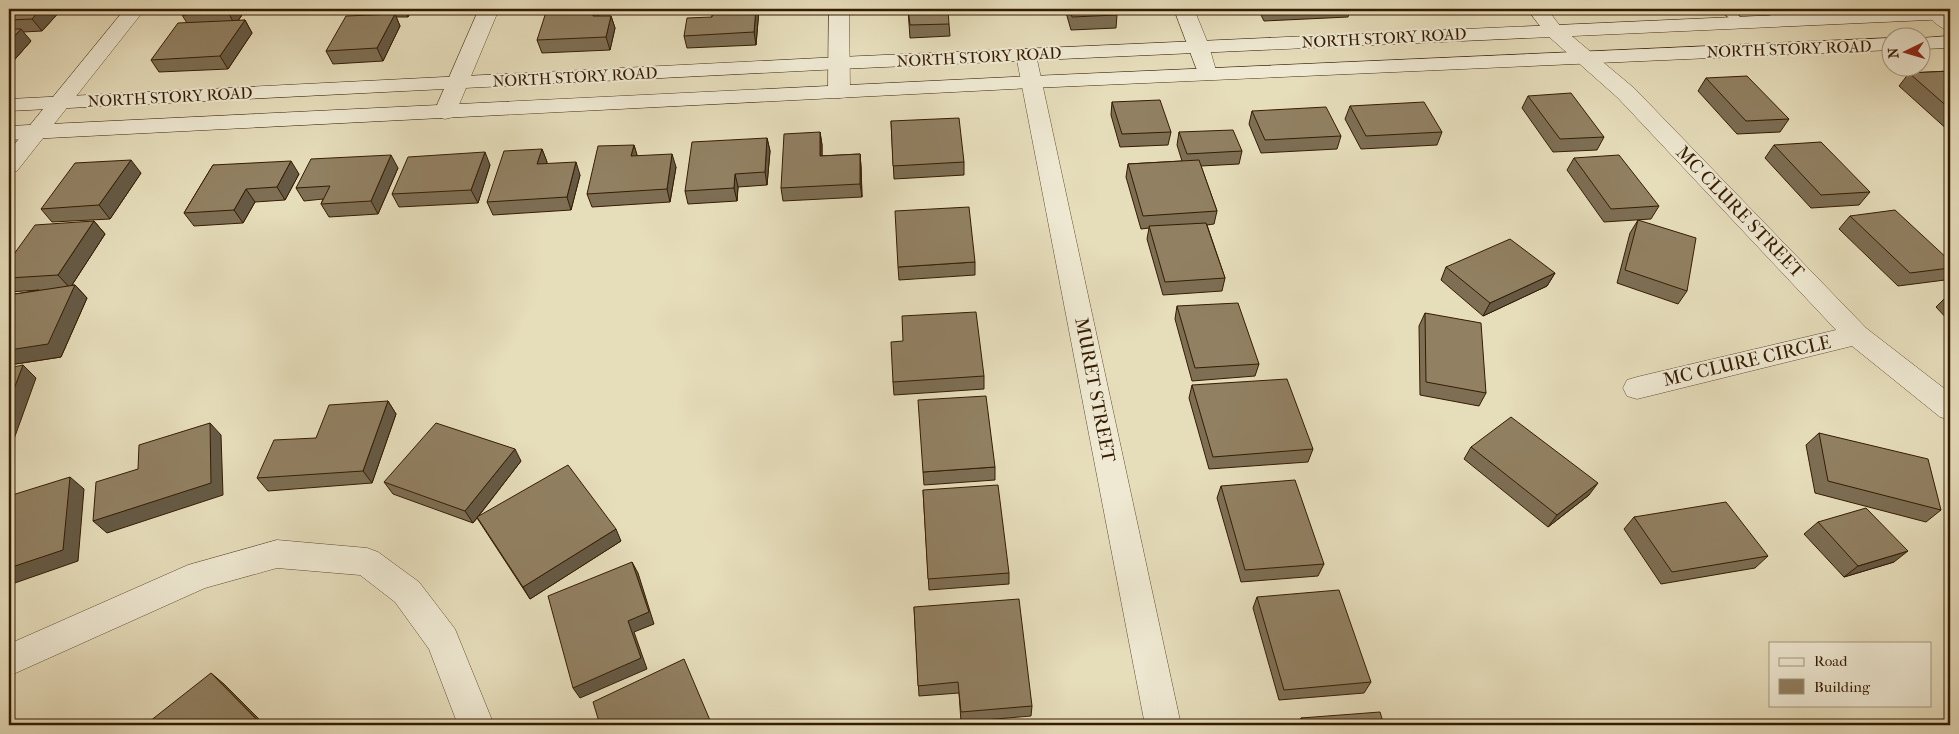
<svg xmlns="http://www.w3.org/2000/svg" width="1959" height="734" viewBox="0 0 1959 734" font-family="'IM FELL French Canon',serif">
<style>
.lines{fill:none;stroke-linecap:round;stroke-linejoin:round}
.lane-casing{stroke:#614c30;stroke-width:2}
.street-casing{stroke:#614c30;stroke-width:1}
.secondary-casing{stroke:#351c02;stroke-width:1}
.lane{fill:#efe9d3;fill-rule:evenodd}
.street{fill:#efe9d3;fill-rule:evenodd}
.secondary{fill:#efe9d3;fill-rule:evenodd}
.wall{fill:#7d6e54;stroke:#351c02}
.shaded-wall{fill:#665a45;stroke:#351c02}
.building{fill:#918062;stroke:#351c02}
.labels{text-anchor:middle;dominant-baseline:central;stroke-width:4;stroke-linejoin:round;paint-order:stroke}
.far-street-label{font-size:16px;fill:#351c02;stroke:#efe9d3}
.street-label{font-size:19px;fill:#351c02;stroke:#efe9d3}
</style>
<rect width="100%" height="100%" fill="#e6ddbb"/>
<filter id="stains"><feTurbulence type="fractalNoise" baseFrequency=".004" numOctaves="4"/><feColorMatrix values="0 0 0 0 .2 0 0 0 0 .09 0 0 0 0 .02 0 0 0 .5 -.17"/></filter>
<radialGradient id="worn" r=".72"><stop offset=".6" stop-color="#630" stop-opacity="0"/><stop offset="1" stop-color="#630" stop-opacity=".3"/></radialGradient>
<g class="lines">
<defs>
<g id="lane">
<path d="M1720 9H1732L1745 22 1739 25 1735 24Z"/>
<path d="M1763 9H1776L1788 20 1786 22H1778Z"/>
</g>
<g id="street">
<path d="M125 9H145L17 171 9 173V151Z"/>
<path d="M479 9H499L456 112 453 117 445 119 437 117 434 112Z"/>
<path d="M829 9H849L850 92 847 97 839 98 831 97 828 92Z"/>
<path d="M1174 9H1194L1209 46 1217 74 1214 78 1207 80 1200 78Z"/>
<path d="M1527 9H1547L1561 27 1634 88 1866 328 1950 393V420L1940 417 1852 346 1637 399 1627 396 1623 388 1627 380 1637 377 1836 330 1618 98 1547 35Z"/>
<path d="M1929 9H1943L1950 15V31C1941 29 1932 21 1926 13Z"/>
<path d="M1026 49 1033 51 1036 55 1181 725H1145L1016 55 1019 51Z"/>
<path d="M277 540 367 548 378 552 419 582 455 629 494 725H458L429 649 395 602 360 575 277 568 205 588 9 676V644L188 565Z"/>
</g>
<g id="secondary">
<path d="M1914 9H1950V19L840 69 9 111V99L840 57Z"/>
<path d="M1950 36V48L1922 49V38H1920Z"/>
<path d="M1892 38V50L1032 88 9 140V126L1032 76Z"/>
</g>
</defs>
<use href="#lane" class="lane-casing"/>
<use href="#street" class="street-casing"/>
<use href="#secondary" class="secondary-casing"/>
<use href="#lane" class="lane"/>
<use href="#street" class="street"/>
<use href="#secondary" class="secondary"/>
</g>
<g class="wall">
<path d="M9 9H62L42 31 23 32 31 41 9 66Z"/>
<path d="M246 9 238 21 245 20 252 33 228 69 159 72 151 60 187 23 182 15Z"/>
<path d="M366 9H412L408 17H396L400 26 383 61 333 64 326 51 369 15Z"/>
<path d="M713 9H759L756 45 687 48 684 36 712 17Z"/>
<path d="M908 9 949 24 950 36 910 38Z"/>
<path d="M1065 9H1115L1117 15 1116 28 1071 30Z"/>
<path d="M1258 9H1351L1348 17 1264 21Z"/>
<path d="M1416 9H1460L1459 12 1419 14Z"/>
<path d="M599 16H611L615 28 610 50 542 53 537 40Z"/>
<path d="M1950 71V132L1899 86 1909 73Z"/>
<path d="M1706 78 1789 119 1780 132 1737 134 1698 91Z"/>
<path d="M1528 96 1604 137 1597 150 1553 152 1522 108Z"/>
<path d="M1112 102 1171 132 1168 145 1120 147 1111 115Z"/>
<path d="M1350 106 1442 132 1437 145 1361 149 1345 119Z"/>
<path d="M1252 111 1341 136 1337 149 1261 153 1249 124Z"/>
<path d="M891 121 964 162V175L894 179Z"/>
<path d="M820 132 822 145V156L860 154 861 167 862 197 783 201 781 188Z"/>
<path d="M1179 132 1242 151 1239 164 1201 166 1217 211 1214 224 1207 225 1225 278 1222 291 1163 295 1147 239 1149 228 1141 229 1126 177 1128 164 1182 161 1177 145Z"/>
<path d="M767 138 770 151 767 185 738 187 737 201 688 204 685 191Z"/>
<path d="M634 145 637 156 676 167 670 202 592 207 587 194Z"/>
<path d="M1774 145 1870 192 1859 205 1811 208 1765 158Z"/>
<path d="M542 149 547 162 546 164 580 175 571 210 493 215 487 202Z"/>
<path d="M1574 158 1659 206 1651 219 1604 222 1567 170Z"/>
<path d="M213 165 299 174 285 200 255 202 243 223 194 226 184 213Z"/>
<path d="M490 165 478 203 399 207 392 194Z"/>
<path d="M398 168 378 214 329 217 321 204 323 199 304 201 296 188Z"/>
<path d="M141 173 110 219 52 222 41 209Z"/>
<path d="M1850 216 1950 261V274L1945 280 1898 286 1839 229Z"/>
<path d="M1638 220 1687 291 1678 304 1617 283 1630 233Z"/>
<path d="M94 221 105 234 72 285H75L87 298 61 357 9 365V295L39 290 9 292V261Z"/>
<path d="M975 262V275L899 280 898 267Z"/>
<path d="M1446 267 1555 273 1547 286 1483 316 1441 280Z"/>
<path d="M1949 294H1950V322L1936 307Z"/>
<path d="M1177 306 1259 364 1255 376 1192 381 1175 319Z"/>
<path d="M1425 313 1486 393 1479 406 1420 395 1419 326Z"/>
<path d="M903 341 984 376V389L894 395 893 382Z"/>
<path d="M1192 385 1313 449 1308 462 1209 469 1189 398Z"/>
<path d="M388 401 396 414 372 483 268 491 257 478 316 438Z"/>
<path d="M1819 433 1941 510 1926 522 1815 493 1806 445Z"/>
<path d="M1471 447 1589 495 1548 527 1464 459Z"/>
<path d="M521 461 478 517 621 541 530 599 477 518 473 523 393 494 384 482Z"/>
<path d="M995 467V480L924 485 923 472Z"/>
<path d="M1221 486 1324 564 1318 576 1241 582 1217 498Z"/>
<path d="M923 490 1009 573V584L929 590Z"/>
<path d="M1634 517 1768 556 1755 568 1661 584 1624 529Z"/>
<path d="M1818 522 1894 562 1844 577 1804 534Z"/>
<path d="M1257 597 1371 682 1364 693 1279 700 1253 608Z"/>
<path d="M914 607 1032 706 1031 716 961 722 959 693 919 696Z"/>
<path d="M1301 718 1384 725H1297Z"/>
</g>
<g class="shaded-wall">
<path d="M41 9H62L42 31 32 19Z"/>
<path d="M230 9H246L235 25 228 12Z"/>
<path d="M404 9H412L408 17Z"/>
<path d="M595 9H597L599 17 593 16Z"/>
<path d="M756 9H759L756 45 754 32Z"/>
<path d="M395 14 400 26 383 61 377 48Z"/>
<path d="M611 16 615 28 610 50 606 37Z"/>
<path d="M245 20 252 33 228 69 220 56Z"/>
<path d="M21 29 31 41 9 66V42Z"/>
<path d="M820 132 822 145V169L820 156Z"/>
<path d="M767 138 770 151 767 185 765 172Z"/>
<path d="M634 145 638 158 631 156Z"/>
<path d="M542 149 547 162 542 177 537 164Z"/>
<path d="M485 152 490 165 478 203 471 190Z"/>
<path d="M672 154 676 167 670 202 667 189Z"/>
<path d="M860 154 861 167 862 197 860 184Z"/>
<path d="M391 155 398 168 378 214 371 201Z"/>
<path d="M131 160 141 173 110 219 99 205Z"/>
<path d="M291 161 299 174 285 200 277 187Z"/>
<path d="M576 162 580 175 571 210 567 197Z"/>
<path d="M735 174 738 187 737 201 734 188Z"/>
<path d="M246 189 255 202 243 223 234 210Z"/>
<path d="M94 221 105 234 70 288 58 275Z"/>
<path d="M1555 273 1547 286 1483 316 1490 303Z"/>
<path d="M75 285 87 298 61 357 9 365V350Z"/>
<path d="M23 365 36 378 14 439 9 440V402Z"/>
<path d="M388 401 396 414 372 483 363 471Z"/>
<path d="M210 423 221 435 223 495 107 533 93 521Z"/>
<path d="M515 449 521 461 473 523 465 511Z"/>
<path d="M70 477 84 489 78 561 9 585V568Z"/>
<path d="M1598 483 1589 495 1548 527 1557 515Z"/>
<path d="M616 529 621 541 530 599 523 587Z"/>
<path d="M1908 551 1894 562 1844 577 1858 566Z"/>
<path d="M632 562 638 573 654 624 634 632 647 669 580 698 573 688 628 621Z"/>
<path d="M211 673 224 684 265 725H262Z"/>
</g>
<g class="building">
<path d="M9 9H41L32 19 9 20Z"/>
<path d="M186 9H230L228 12 182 15Z"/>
<path d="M547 9H595L593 16H611L606 37 537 40Z"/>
<path d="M713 9H756L754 32 684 36 687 18 712 17Z"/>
<path d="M908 9H948L949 24 910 25Z"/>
<path d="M1070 9H1115L1117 15 1072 17Z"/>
<path d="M395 14 377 48 326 51 346 16Z"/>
<path d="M245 20 220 56 151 60 178 23Z"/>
<path d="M9 29H21L9 42Z"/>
<path d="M1950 71V109L1909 73Z"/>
<path d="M1747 76 1789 119 1746 121 1706 78Z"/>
<path d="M1571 93 1604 137 1560 139 1528 96Z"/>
<path d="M1160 100 1171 132 1122 134 1112 102Z"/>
<path d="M1424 102 1442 132 1366 136 1350 106Z"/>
<path d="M1326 107 1341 136 1265 140 1252 111Z"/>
<path d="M959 118 964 162 893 166 891 121Z"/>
<path d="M1233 130 1242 151 1187 154 1179 132Z"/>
<path d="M820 132V156L860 154V184L781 188 784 134Z"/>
<path d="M767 138 765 172 735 174 734 188 685 191 692 142Z"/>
<path d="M1821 142 1870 192 1821 195 1774 145Z"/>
<path d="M634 145 631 156 672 154 667 189 587 194 598 146Z"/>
<path d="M542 149 537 164 576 162 567 197 487 202 504 151Z"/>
<path d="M485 152 471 190 392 194 408 157Z"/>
<path d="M391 155 371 201 321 204 330 186 296 188 311 159Z"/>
<path d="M1619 155 1659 206 1611 209 1574 158Z"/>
<path d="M131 160 99 205 41 209 75 163Z"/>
<path d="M1199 160 1217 211 1143 216 1128 164Z"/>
<path d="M291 161 277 187 246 189 234 210 184 213 213 165Z"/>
<path d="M969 207 975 262 898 267 895 211Z"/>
<path d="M1895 210 1950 261V268L1910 273 1850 216Z"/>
<path d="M1638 220 1696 238 1687 291 1625 270Z"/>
<path d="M94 221 58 275 9 278V261L35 225Z"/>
<path d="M1206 223 1225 278 1165 282 1149 226Z"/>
<path d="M1510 239 1555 273 1490 303 1446 267Z"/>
<path d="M75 285 48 344 9 350V295Z"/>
<path d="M1238 303 1259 364 1195 368 1177 306Z"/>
<path d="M976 312 984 376 893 382 891 342 903 341 902 316Z"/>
<path d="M1425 313 1481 323 1486 393 1426 382Z"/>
<path d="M23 365 9 402V368Z"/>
<path d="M1287 379 1313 449 1213 457 1192 385Z"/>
<path d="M986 396 995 467 923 472 918 400Z"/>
<path d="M388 401 363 471 257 478 274 440 316 438 329 405Z"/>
<path d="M1511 417 1598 483 1557 515 1471 447Z"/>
<path d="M210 423 211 483 93 521 96 482 138 469 139 445Z"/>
<path d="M436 423 515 449 465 511 384 482Z"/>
<path d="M1819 433 1928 459 1941 510 1828 481Z"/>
<path d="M568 465 616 529 523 587 477 517Z"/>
<path d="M70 477 63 550 9 568V496Z"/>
<path d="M1295 480 1324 564 1245 570 1221 486Z"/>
<path d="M998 485 1009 573 928 579 923 490Z"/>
<path d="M1726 502 1768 556 1672 572 1634 517Z"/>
<path d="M1866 508 1908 551 1858 566 1818 522Z"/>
<path d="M632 562 649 612 628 621 641 658 573 688 548 596Z"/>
<path d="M1339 590 1371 682 1284 690 1257 597Z"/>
<path d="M1019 599 1032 706 961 712 958 682 918 686 914 607Z"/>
<path d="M684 659 712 725H600L593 702Z"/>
<path d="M211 673 262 725H145Z"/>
<path d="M1380 712 1384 725H1303L1301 718Z"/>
</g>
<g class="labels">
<g class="far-street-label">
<text transform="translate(1384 38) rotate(-3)">NORTH STORY ROAD</text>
<text transform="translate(1789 49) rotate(-2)">NORTH STORY ROAD</text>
<text transform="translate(979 57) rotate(-3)">NORTH STORY ROAD</text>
<text transform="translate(575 77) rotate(-3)">NORTH STORY ROAD</text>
<text transform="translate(170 97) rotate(-3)">NORTH STORY ROAD</text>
</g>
<g class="street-label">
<text transform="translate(1740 212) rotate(46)">MC CLURE STREET</text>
<text transform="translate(1747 361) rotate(-13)">MC CLURE CIRCLE</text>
<text transform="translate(1095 390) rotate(79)">MURET STREET</text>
</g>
</g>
<rect width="1959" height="734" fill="none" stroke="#e6ddbb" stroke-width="30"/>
<rect x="10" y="10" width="1939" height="714" fill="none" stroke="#351c02" stroke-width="2.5"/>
<rect x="15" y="15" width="1929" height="704" fill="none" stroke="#351c02"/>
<rect x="1769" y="642" width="162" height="65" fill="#efe9d3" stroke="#a5977f"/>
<rect x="1779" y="658" width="25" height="8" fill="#efe9d3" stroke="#a5977f"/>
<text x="1814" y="666" font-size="15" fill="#351c02">Road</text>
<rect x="1779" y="679" width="25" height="15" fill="#918062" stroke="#a5977f"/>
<text x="1814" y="692" font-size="15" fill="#351c02">Building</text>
<g transform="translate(1906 52) rotate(265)"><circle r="24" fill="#efe9d3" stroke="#a5977f"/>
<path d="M0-4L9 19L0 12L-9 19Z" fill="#8f2418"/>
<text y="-8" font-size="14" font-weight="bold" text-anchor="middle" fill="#351c02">N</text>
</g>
<rect width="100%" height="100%" filter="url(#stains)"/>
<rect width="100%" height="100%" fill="url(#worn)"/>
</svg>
